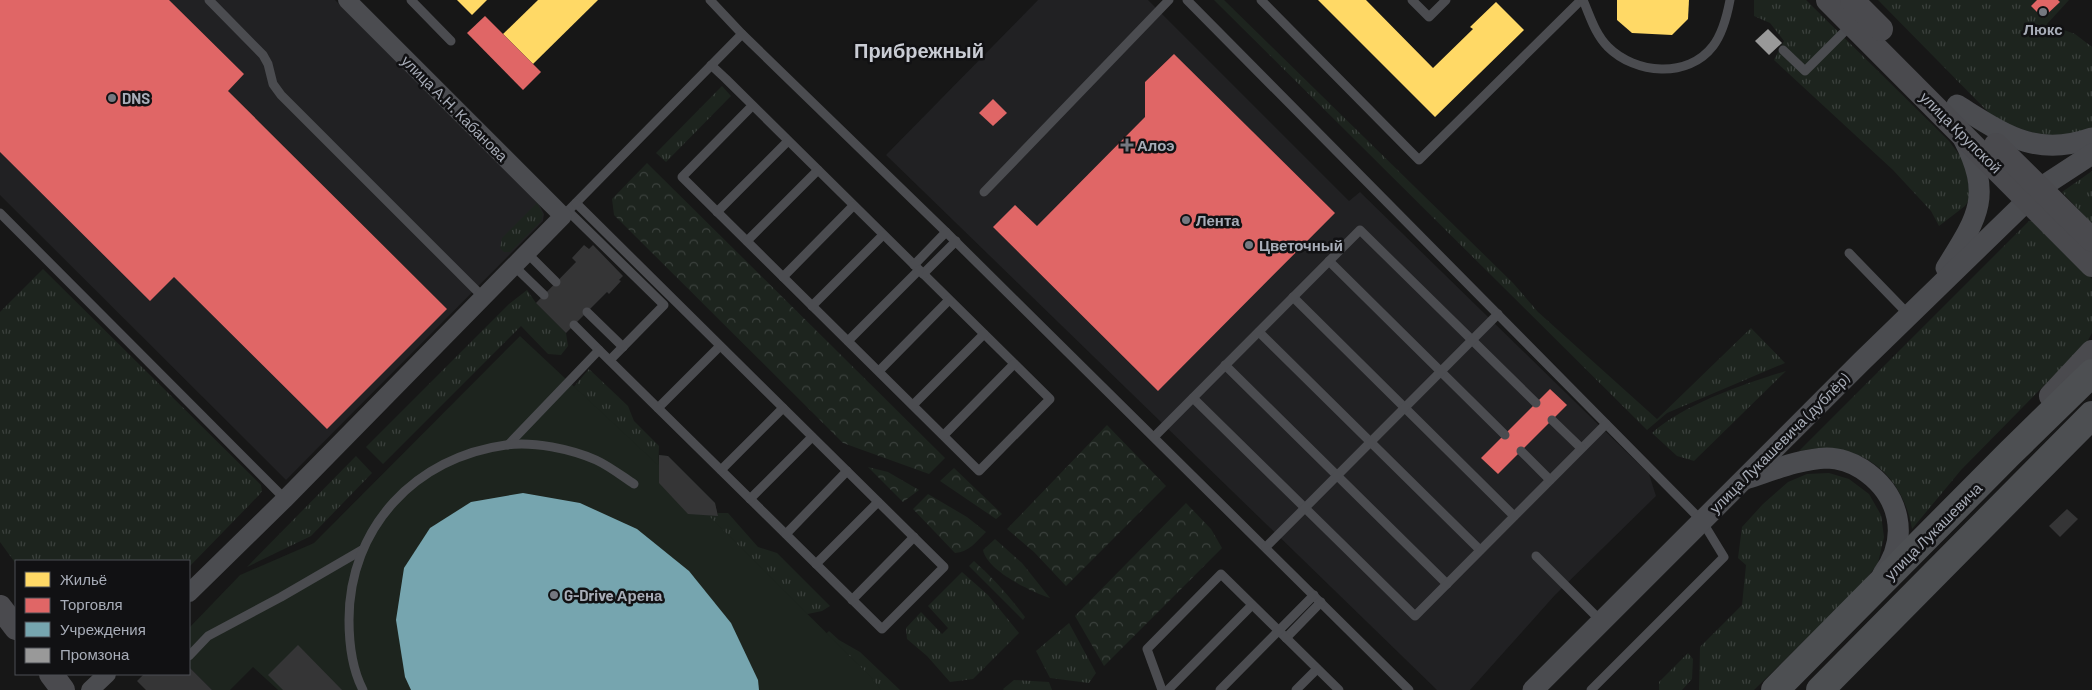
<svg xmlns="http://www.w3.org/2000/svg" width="2092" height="690" viewBox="0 0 2092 690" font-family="Barlow,sans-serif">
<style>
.built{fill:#212123}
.grass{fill:url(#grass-tufts)}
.park{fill:url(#park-crowns)}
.pitch{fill:#1d241e}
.homes{fill:#ffd966}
.shops{fill:#e06666}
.public{fill:#76a5af}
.industry{fill:#999}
.building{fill:#353536}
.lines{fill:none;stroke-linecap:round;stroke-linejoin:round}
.service{stroke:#4b4c50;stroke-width:9}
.minor{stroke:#4b4c50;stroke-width:18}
.tertiary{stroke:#4b4c50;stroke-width:21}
.secondary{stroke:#4a4a4e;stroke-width:24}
.primary{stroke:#4d4f52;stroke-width:28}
.poi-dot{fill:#757880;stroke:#111113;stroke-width:2}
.labels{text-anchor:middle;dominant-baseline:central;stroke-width:5;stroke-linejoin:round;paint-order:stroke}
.poi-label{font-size:15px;font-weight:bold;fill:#a8adb8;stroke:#111113;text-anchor:start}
.street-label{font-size:15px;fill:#a8adb8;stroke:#111113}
.district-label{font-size:20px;font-weight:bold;fill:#c9ccd4;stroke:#111113}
</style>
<defs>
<pattern id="grass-tufts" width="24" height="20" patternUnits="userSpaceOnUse" patternTransform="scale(1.25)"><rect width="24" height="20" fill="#1d241e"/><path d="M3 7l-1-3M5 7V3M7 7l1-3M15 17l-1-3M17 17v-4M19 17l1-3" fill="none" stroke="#3b413d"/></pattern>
<pattern id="park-crowns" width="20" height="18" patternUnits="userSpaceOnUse" patternTransform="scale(1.25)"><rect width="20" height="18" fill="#1d241e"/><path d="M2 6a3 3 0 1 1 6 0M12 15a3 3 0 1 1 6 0" fill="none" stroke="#3b413d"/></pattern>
</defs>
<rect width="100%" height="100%" fill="#171717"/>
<g class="built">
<path d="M0 0H335L538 202 544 214 543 221 286 480 0 195Z"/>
<path d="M1038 0H1148L1349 201 1360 192 1649 474 1656 496 1555 595 1470 690H1437L886 155Z"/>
</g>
<g class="grass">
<path d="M1214 0H1224L1513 283 1538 312 1657 419 1751 328 1785 363 1667 413 1647 430Z"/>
<path d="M1754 0H1806L1949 141 1964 161 1971 197 1965 206 1939 226 1931 211 1893 170 1774 60 1784 41 1770 23 1754 16Z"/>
<path d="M1878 0H2037L2031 6 2043 18 2060 2 2058 0H2069L2047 24 2075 34 2092 47V130L2055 140 1997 121Z"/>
<path d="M722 86 731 96 666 162 656 153Z"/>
<path d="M2092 171V224L2062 192Z"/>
<path d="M537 203 543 214 541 221 510 252H504L500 248 502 238Z"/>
<path d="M2029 221H2034L2079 264 2092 279V333L2087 342 1961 470 1912 529C1902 471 1858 439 1799 451Z"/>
<path d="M43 269 261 485 262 491 259 495 189 567V561H16V564L0 542V312Z"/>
<path d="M527 290 536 303 566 333 568 346 561 355 548 354 521 326 383 464 366 447 509 304Z"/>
<path d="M589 369 628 406 634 421 659 446 658 473 565 397Z"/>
<path d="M1786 371 1694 461 1677 456 1652 433C1684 404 1744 384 1786 371Z"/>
<path d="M356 456 372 473 311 536 247 567Z"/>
<path d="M1829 473 1849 479 1869 494 1881 515 1884 537 1878 563 1864 582 1754 690H1699L1700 647 1742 605 1746 565 1738 558 1742 527 1763 504 1788 482 1807 474Z"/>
<path d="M718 513H728L758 547 777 553 830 606 822 611 803 615 691 514 718 516Z"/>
<path d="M962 572 988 595 1019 633 973 679 950 682 927 656 907 639 906 628 921 612 942 634 948 628 928 606Z"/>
<path d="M1069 623 1096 673 1089 683 1050 678 1036 651Z"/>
<path d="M829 631 839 640 860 652 900 690H833L816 643Z"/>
<path d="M1688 653 1693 659 1692 679 1682 690H1659V682Z"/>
<path d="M1014 680 1049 682 1052 690H1004L1003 689Z"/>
</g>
<g class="park">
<path d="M647 163 945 458 929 474 843 443 614 215 612 199Z"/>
<path d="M1107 425 1166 486 1066 586 1034 552 1007 529Z"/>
<path d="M868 467 888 472 919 490 903 502Z"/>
<path d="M954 468 1002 514 996 519 940 481Z"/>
<path d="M928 494 967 517 986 532C976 542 969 552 955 553L913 509Z"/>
<path d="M1186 503 1211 529 1222 548 1104 666 1075 616Z"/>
<path d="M995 539 1022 563 1050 598C1032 592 987 571 983 550Z"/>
<path d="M974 561C993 578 1010 597 1025 617L1023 620 969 566Z"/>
</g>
<path class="pitch" d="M520 336 658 465 659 455 668 456 715 503 718 516H709L871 677 881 690H278L253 667 230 690H212L189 667V628L240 575 314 543Z"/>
<g class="homes">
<path d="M457 0H487L472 15Z"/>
<path d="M538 0H598L533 64 503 34Z"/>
<path d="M1318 0H1366L1433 68 1473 29 1470 27 1496 2 1524 30 1435 117Z"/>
<path d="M1617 0H1689L1688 19 1672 35 1632 33 1617 20Z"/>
</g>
<g class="shops">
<path d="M0 0H169L244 74 228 91 447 309 327 429 174 277 150 301 0 152Z"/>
<path d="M2037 0H2058L2060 2 2043 18 2031 6Z"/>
<path d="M485 16 541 72 523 90 467 33Z"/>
<path d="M1174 54 1335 213 1158 391 993 227 1015 205 1037 226 1145 117V82Z"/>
<path d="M993 99 1007 113 993 126 979 113Z"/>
<path d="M1550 389 1567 405 1498 474 1481 458Z"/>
</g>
<path class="public" d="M523 493 580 503 637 529 689 571 731 623 758 680 759 690H411L405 677 396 620 404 568 430 528 471 502Z"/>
<path class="industry" d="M1768 29 1782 43 1769 55 1755 41Z"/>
<g class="building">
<path d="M584 245 589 249 593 245 623 276 619 280 621 281 609 294 607 292 566 333 536 303 576 262 572 258Z"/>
<path d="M659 455 668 456 715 503 718 516 688 514 659 483Z"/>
<path d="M2067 509 2078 519 2060 537 2049 526Z"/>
<path d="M298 645 342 690H283L268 675Z"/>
<path d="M189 667 212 690H146L137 681 144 674H189Z"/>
</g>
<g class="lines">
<g class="service">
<path d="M209 0 263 55 268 64 273 84 281 95 483 297"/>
<path d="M411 0 451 41"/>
<path d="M710 0 742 34"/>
<path d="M1187 0 1702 521 1724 557 1591 690"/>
<path d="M1261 0 1419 160 1581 0"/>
<path d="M1412 0 1429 17 1446 0"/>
<path d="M1583 0C1590 16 1595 34 1608 47 1635 74 1688 79 1713 46 1723 33 1727 16 1730 0"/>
<path d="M1783 50 1805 71 1852 24"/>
<path d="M711 65 726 79 1050 399 979 471 682 177 752 106"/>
<path d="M984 192 1169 0"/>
<path d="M568 211 664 305 610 360"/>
<path d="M717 212 788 141"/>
<path d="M0 213 285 499"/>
<path d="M563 216 742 34 946 232 1409 690"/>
<path d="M747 241 818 170"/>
<path d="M527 253 556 282"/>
<path d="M1849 253 1909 315"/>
<path d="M1329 261 1505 435"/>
<path d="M914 265 946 232"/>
<path d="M514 266 544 295"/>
<path d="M923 274 956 241"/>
<path d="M783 277 853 206"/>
<path d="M1293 297 1514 516"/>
<path d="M812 306 883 235"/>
<path d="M587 312 623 347"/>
<path d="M574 325 599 350"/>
<path d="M1259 332 1480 550"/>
<path d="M848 341 919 270"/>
<path d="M1225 365 1447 584"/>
<path d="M879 371 949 300"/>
<path d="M1193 398 1415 616 1606 424"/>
<path d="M913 405 984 334"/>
<path d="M658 408 720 346"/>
<path d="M1552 420 1581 448"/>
<path d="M944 435 1014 364"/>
<path d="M1154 437 1360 230 1536 403"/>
<path d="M508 445 599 350 882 629 944 567 576 203"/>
<path d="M1521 451 1550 480"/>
<path d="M721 470 783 408"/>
<path d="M750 499 812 437"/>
<path d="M786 534 847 471"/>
<path d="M1266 547 1498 314"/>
<path d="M1536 556 1601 621"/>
<path d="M816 564 878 502"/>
<path d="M852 600 914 537"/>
<path d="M1286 638 1321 602"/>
<path d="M189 656 208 636 281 597 362 550"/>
<path d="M363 690C352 669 349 643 349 620 349 527 416 457 506 445 533 441 571 449 596 460 609 466 622 476 634 484"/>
<path d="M1162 690 1147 649 1221 574 1339 690"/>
<path d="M1168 690 1252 605"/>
<path d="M1220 690 1314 595"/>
<path d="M1296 690 1317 669"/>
</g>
<g class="minor">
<path d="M189 593 285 499 563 216 347 0"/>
<path d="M90 690 107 674"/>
</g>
<g class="tertiary">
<path d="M1957 105C2004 134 2035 158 2092 138"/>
<path d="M1946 268C1978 217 1993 196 1963 138"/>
<path d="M1745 479C1771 471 1799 459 1827 458 1839 458 1853 463 1862 469 1900 494 1910 537 1883 574"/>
<path d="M1533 690 1862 361 2040 188 2092 154"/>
</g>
<g class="secondary">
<path d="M1828 0 2092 265"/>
<path d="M1852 0 1881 29"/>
<path d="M1996 145 2092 240"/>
<path d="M2051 396 2092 352"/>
<path d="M0 607 16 628"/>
<path d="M51 674 63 690"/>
</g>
<g class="primary">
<path d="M1775 690 2009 454 2092 373"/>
<path d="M1820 690 2092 415"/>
</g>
</g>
<g class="poi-dot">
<circle cx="2043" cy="12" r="5"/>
<circle cx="112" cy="98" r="5"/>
<path d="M1124.5 137.5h5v5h5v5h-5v5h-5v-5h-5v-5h5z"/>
<circle cx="1186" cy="220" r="5"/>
<circle cx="1249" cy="245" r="5"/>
<circle cx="554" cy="595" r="5"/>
</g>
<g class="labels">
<g class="poi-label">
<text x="2043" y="29" text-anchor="middle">Люкс</text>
<text x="122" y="98">DNS</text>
<text x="1137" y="145">Алоэ</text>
<text x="1196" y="220">Лента</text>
<text x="1259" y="245">Цветочный</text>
<text x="564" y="595">G-Drive Арена</text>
</g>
<g class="street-label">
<text transform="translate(455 108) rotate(45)">улица А.Н. Кабанова</text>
<text transform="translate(1961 132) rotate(45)">улица Крупской</text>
<text transform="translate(1779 443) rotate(-45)">улица Лукашевича (дублёр)</text>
<text transform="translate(1933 531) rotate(-45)">улица Лукашевича</text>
</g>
<g class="district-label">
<text x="919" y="50">Прибрежный</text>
</g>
</g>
<rect x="15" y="560" width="175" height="115" fill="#111113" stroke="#4d4f55"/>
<rect x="25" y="572" width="25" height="15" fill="#ffd966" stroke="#4d4f55"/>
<text x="60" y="585" font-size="15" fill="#a8adb8">Жильё</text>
<rect x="25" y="598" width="25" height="15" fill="#e06666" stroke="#4d4f55"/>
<text x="60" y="610" font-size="15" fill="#a8adb8">Торговля</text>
<rect x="25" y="622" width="25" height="15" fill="#76a5af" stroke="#4d4f55"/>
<text x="60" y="635" font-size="15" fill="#a8adb8">Учреждения</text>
<rect x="25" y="648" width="25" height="15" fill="#999999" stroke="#4d4f55"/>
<text x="60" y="660" font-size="15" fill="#a8adb8">Промзона</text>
</svg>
